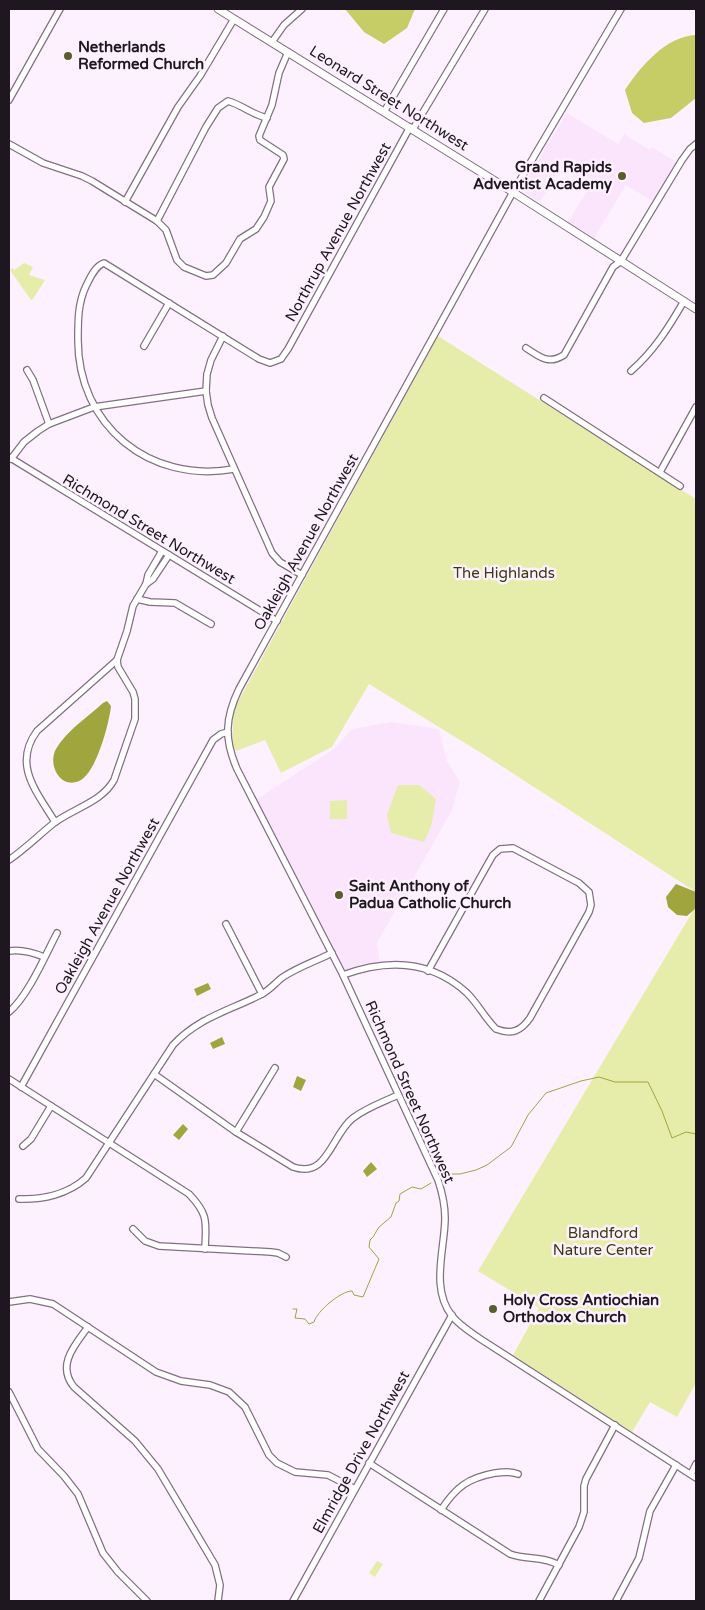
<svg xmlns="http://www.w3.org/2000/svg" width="705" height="1610" viewBox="0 0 705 1610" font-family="'Varela Round',sans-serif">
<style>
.built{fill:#fbe5fc}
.green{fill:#e6edaa}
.forest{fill:#c6cd66}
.water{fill:#a0a63d}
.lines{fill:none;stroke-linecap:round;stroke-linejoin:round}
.stream{stroke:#a0a63d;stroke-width:1}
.minor-casing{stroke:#836f84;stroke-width:8}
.major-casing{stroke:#836f84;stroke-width:9}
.minor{stroke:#fff;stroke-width:5.5}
.major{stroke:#fff;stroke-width:7}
.poi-dot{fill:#595d2b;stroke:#fef1ff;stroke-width:2}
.labels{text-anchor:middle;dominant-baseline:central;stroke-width:5;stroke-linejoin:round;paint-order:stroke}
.poi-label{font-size:15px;font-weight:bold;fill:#1e171f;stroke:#fef1ff;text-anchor:start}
.street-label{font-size:15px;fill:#1e171f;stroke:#fef1ff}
.park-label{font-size:15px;fill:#383b0f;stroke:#fef1ff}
</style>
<rect width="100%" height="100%" fill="#fef1ff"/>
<g class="built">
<path d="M567 113 618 144 624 134 650 150 652 147 678 163 654 202 626 185 594 238 568 222 590 186 560 168 540 202 521 190Z"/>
<path d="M391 722 439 729 447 761 460 782 452 810 377 943 380 965 343 975 254 801 334 749 352 729Z"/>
</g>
<g class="green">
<path d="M24 263 33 267 29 275 45 280 33 299 31 300 10 270 12 268 14 270Z"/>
<path d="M438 336 696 499V892L486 756 369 684 332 747 281 773 265 740 236 751 232 743 234 709Z"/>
<path d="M398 785H419L436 799 431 827 424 842 391 833 387 815Z"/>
<path d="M347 800V819H330V801Z"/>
<path d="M696 906V1383L677 1417 650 1402 632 1432 513 1355 539 1308 478 1271Z"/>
<path d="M377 1561 383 1564 375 1577 369 1573Z"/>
</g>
<g class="forest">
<path d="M345 9H415L407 28 384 44 364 32Z"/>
<path d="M696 35V98L671 118 644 123 632 113 625 90C640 67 666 36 696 35Z"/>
</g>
<g class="water">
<path d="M107 701 111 706C109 724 97 770 81 780 61 791 47 765 56 749 66 731 88 717 103 703Z"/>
<path d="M676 884 696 892V908L687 916 677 915 668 907 666 897Z"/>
<path d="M208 983 211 989 197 996 194 989Z"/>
<path d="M222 1037 225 1044 213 1049 210 1043Z"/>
<path d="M297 1076 306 1080 301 1091 293 1087Z"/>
<path d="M183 1124 188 1129 179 1140 173 1135Z"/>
<path d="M371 1162 377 1169 367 1177 363 1171Z"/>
</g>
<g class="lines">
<g class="stream">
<path d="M441 1174H460L476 1170 487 1165 511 1147 528 1115 546 1093 581 1081 599 1077 615 1082H648L662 1111 672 1138 686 1132 696 1134"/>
<path d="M293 1309H297L295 1318 305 1319 309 1324 314 1322C317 1311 341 1291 352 1291L354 1295 363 1297 379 1259 369 1247 370 1240 373 1237 379 1227 391 1217 396 1203 399 1201 400 1194 412 1187 421 1189 431 1183"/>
</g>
<defs>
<g id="minor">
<path d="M621 9 513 192 239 689C225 718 224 739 237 769L343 975 438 1180C442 1192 445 1204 445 1218 445 1249 430 1288 452 1316 460 1326 472 1333 482 1340L696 1478"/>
<path d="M272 42 284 25 302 9"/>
<path d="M9 100 60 9"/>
<path d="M384 112 444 9"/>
<path d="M413 129 485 9"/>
<path d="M9 144 43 163 82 176 92 181 157 221 166 230 177 260 184 267 206 276 213 275 226 263 240 239 256 229 264 217 271 201 269 187 284 159 283 155 260 140 259 136 272 105 279 73 288 52"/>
<path d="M125 202 178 107 200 76 234 19"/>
<path d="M157 221 206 127 218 108 228 101C242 105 253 115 267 118"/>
<path d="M223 336 211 360 207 374 206 391 208 405 212 418 272 553 280 562 302 575"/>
<path d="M144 346 169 303"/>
<path d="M526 348C540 357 548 365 564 355L613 267 621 261 682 160 690 149 696 144"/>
<path d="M27 370 33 380 49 424"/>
<path d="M631 371C654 351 669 327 684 301"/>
<path d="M544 398 680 486"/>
<path d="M9 457 277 621"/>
<path d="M11 459 24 442 38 431 49 424 94 407 206 391"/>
<path d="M234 469C150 484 77 426 78 338 78 320 78 303 86 286 90 278 95 266 104 263L259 359 270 363 281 359 288 349 410 127"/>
<path d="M660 472 696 407"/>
<path d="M146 584 153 579 169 555"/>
<path d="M137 599 150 602 175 603 211 624"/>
<path d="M55 822C37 792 12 765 37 731L117 660"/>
<path d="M9 860C25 849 39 835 54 823 74 808 102 802 114 780L135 719V699L133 692 118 667 117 660 127 631 133 606 146 584 148 575 162 551"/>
<path d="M226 924 262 994"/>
<path d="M9 951C21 949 32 952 44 957"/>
<path d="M343 975C387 959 431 960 467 993 478 1004 485 1018 496 1029 512 1035 521 1031 530 1018L589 912 591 905 589 892 579 883 513 848 500 849 493 855 485 869 428 971"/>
<path d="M9 1012C28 996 45 956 57 933"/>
<path d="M154 1074 236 1132 293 1167C328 1179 331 1135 353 1118 366 1108 383 1102 398 1095"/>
<path d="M9 1079 189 1194C209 1215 206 1222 205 1249"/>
<path d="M21 1087 213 740 221 734 228 732"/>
<path d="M236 1132 275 1068"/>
<path d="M23 1146 31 1139 51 1106"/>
<path d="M19 1199C43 1200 68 1194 86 1178L173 1045C199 1017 229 1011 262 994 271 989 276 982 283 977 298 967 316 961 332 953"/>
<path d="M133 1229 145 1241 159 1246 271 1252 278 1253 286 1257"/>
<path d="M9 1302 30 1299 53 1304 156 1372 181 1381 210 1385 229 1392 245 1407 269 1455 277 1463 295 1472 328 1475 355 1489"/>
<path d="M88 1327C75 1345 56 1365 74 1387L135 1441 158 1469 215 1565 220 1585 218 1601"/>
<path d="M9 1392 38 1449 64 1476 78 1494 103 1553 118 1572 147 1601"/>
<path d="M369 1463 510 1554C526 1560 543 1556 559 1565"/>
<path d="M691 1474 696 1464"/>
<path d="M441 1510C456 1487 468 1478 495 1473 503 1472 510 1471 518 1474"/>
<path d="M293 1601 452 1315"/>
<path d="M539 1601 579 1527 584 1512V1486L586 1479 615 1425"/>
<path d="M616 1601 639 1558 650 1511 676 1465"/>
</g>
<path id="major" d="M218 9 508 189 696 309"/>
</defs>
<use href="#minor" class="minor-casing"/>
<use href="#major" class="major-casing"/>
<use href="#minor" class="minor"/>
<use href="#major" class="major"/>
</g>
<g class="poi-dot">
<circle cx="68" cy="56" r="5"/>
<circle cx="622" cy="176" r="5"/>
<circle cx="339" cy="895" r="5"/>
<circle cx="493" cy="1309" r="5"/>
</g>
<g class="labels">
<g class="poi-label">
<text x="78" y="47">Netherlands<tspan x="78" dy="17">Reformed Church</tspan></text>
<text x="612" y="167" text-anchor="end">Grand Rapids<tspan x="612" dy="17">Adventist Academy</tspan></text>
<text x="349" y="886">Saint Anthony of<tspan x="349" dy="17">Padua Catholic Church</tspan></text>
<text x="503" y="1300">Holy Cross Antiochian<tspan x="503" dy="17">Orthodox Church</tspan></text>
</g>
<g class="street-label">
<text transform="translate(389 98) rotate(32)">Leonard Street Northwest</text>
<text transform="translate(338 232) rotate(-61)">Northrup Avenue Northwest</text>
<text transform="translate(149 529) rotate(31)">Richmond Street Northwest</text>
<text transform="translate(306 542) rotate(-61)">Oakleigh Avenue Northwest</text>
<text transform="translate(107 906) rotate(-61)">Oakleigh Avenue Northwest</text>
<text transform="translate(410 1092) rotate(66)">Richmond Street Northwest</text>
<text transform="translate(361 1452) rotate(-61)">Elmridge Drive Northwest</text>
</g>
<g class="park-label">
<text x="504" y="573">The Highlands</text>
<text x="603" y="1233">Blandford<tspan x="603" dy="17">Nature Center</tspan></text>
</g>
</g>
<rect width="705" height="1610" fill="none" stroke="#1e171f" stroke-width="20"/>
</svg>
